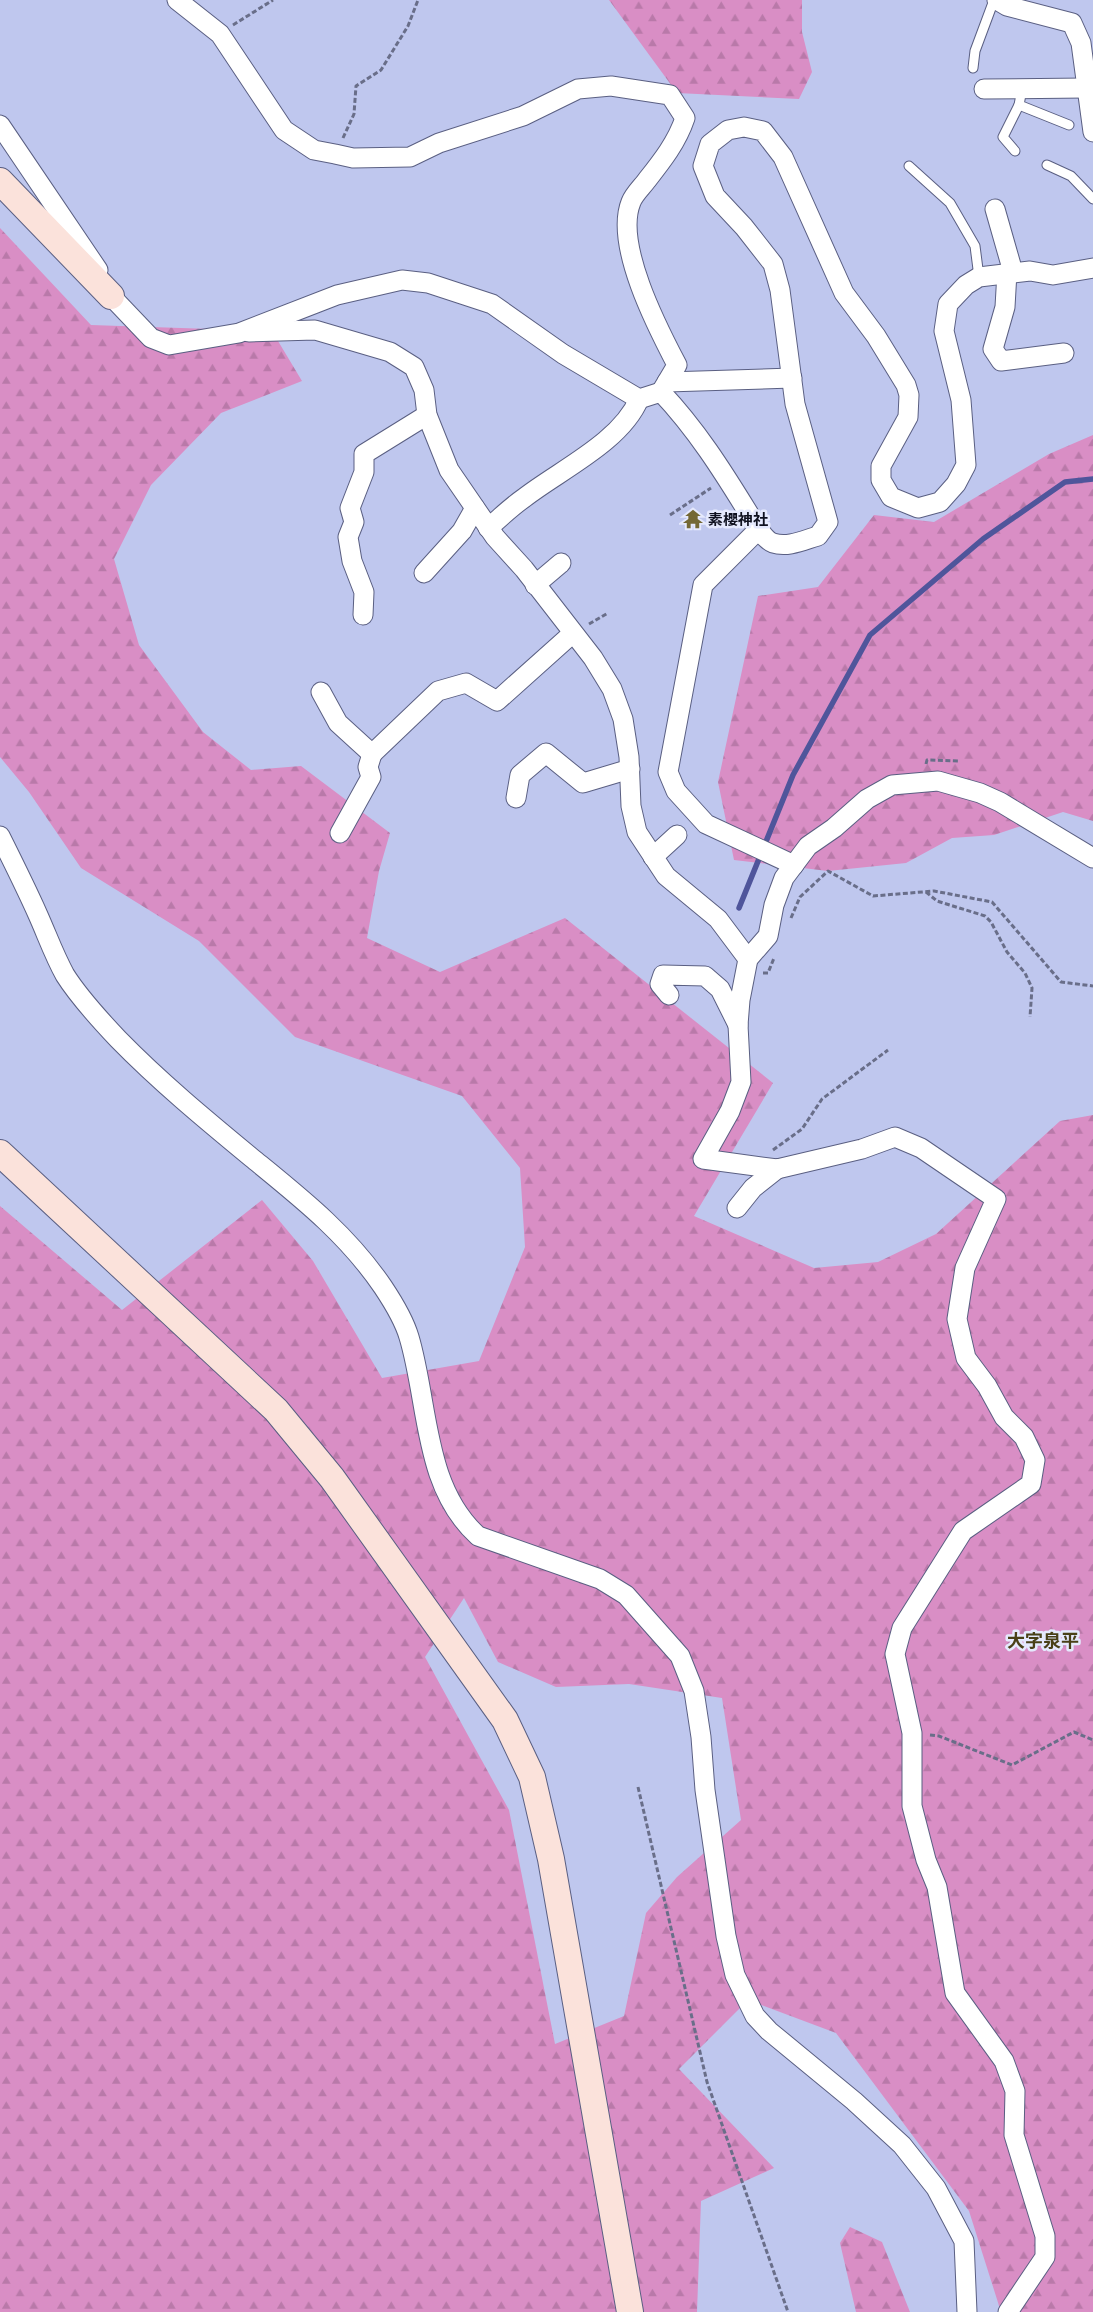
<svg xmlns="http://www.w3.org/2000/svg" width="1093" height="2312" viewBox="0 0 1093 2312" font-family="Quicksand,'Noto Sans JP',sans-serif">
<style>
.forest{fill:url(#forest-firs);fill-rule:evenodd}
.lines{fill:none;stroke-linecap:round;stroke-linejoin:round}
.stream{stroke:#4f559b;stroke-width:5.5}
.lane-casing{stroke:#5a5f82;stroke-width:11}
.street-casing{stroke:#5a5f82;stroke-width:21}
.secondary-casing{stroke:#5a5f82;stroke-width:28}
.path{stroke:#696e89;stroke-width:3;stroke-dasharray:5 2.5;stroke-linecap:butt}
.lane{stroke:#fff;stroke-width:9}
.street{stroke:#fff;stroke-width:19}
.secondary{stroke:#fbe2db;stroke-width:26}
.labels{text-anchor:middle;dominant-baseline:central;stroke-width:5;stroke-linejoin:round;paint-order:stroke}
.poi-label{font-size:15px;font-weight:bold;fill:#0e101e;stroke:#e5e9fd;text-anchor:start}
.quarter-label{font-size:18px;font-weight:bold;fill:#494017;stroke:#e5e9fd}
</style>
<defs>
<pattern id="forest-firs" width="22" height="20" patternUnits="userSpaceOnUse" patternTransform="scale(1.25)"><rect width="22" height="20" fill="#d98ec5"/><path d="M5 1l3.5 6h-7zM16 11l3.5 6h-7z" fill="#b979a9"/></pattern>
</defs>
<rect width="100%" height="100%" fill="#bfc7ee"/>
<g class="forest">
<path d="M609 0H802V32L812 72 799 99 677 93Z"/>
<path d="M0 228 91 325 272 331 302 381 221 413 151 485 114 559 139 645 203 732 251 770 301 766 390 833 379 871 367 938 440 972 565 918 773 1083 694 1216 814 1268 878 1262 936 1234 1060 1121 1093 1115V2312H1001L969 2211 836 2033 748 2000 679 2069 774 2168 701 2201 697 2312H0V1206L122 1310 262 1200 313 1261 382 1378 479 1361 525 1247 520 1168 462 1096 295 1037 199 941 81 868 29 792 0 757ZM464 1598 498 1662 556 1687 629 1684 722 1698 741 1820 677 1877 646 1913 624 2016 555 2044 509 1810 425 1657Z"/>
<path d="M1093 435V821L1063 812 994 835 952 838 906 863 828 871 734 860 718 782 758 596 818 587 874 515 934 522 1049 454Z"/>
<path d="M850 2227 882 2242 910 2312H856L840 2243Z"/>
</g>
<g class="lines">
<path class="stream" d="M739 908 793 775 870 635 983 539 1065 482 1093 479"/>
<defs>
<g id="lane">
<path d="M973 68 975 51 994 0"/>
<path d="M1022 89 1019 105 1069 125"/>
<path d="M1015 151 1003 137 1019 105"/>
<path d="M1047 165 1071 176 1093 199"/>
<path d="M909 166 950 203 975 246 979 277"/>
</g>
<g id="street">
<path d="M177 0 220 34 284 130 314 150 335 154 353 158 410 157 439 143 523 116 578 89 611 86 670 95 685 118C677 142 662 161 647 180 642 187 634 194 631 202 614 244 657 327 677 365L661 392"/>
<path d="M997 0 1007 6 1072 23 1081 43 1093 132"/>
<path d="M984 89 1086 88"/>
<path d="M0 125 98 270"/>
<path d="M995 209 1013 272"/>
<path d="M1007 272 1005 307 993 349 1001 361 1064 353"/>
<path d="M111 296 151 338 169 345 239 333 337 295 402 280 428 283 492 304 563 354 639 399 661 392C696 429 722 470 749 514 754 522 764 540 773 543 788 548 804 540 818 536L828 522 795 404 780 290 773 264 744 227 715 196 703 166 710 144 728 130 744 127 763 131 783 157 844 293 876 336 906 385 909 395 908 417 881 466V480L891 497 918 508 940 502 956 484 966 465 961 400 944 331 948 304 966 285 979 277 1030 271 1053 275 1093 268"/>
<path d="M249 332 315 330 390 352 414 367 424 390 427 415 449 470 495 537 524 569 593 658 612 689 623 719 629 757 631 806 637 832 666 876 718 919 748 959"/>
<path d="M667 382 792 378"/>
<path d="M488 528C500 518 511 507 524 498 560 470 621 442 639 399"/>
<path d="M759 529 703 585 668 772 676 791 706 824 794 865"/>
<path d="M424 573 462 531 475 508"/>
<path d="M535 585 561 563"/>
<path d="M363 615 364 592 352 561 348 537 354 522 350 508 364 472V454L427 415"/>
<path d="M321 692 338 723 372 754 438 691 466 683 497 701 573 633"/>
<path d="M516 798 520 775 546 753 583 783 630 769"/>
<path d="M340 833 371 777 368 767 372 754"/>
<path d="M0 836C13 862 26 888 38 915 47 935 54 955 65 975 79 997 100 1020 118 1039 160 1082 206 1120 252 1158 301 1198 347 1234 383 1287 393 1302 404 1320 409 1337 429 1404 423 1486 478 1536L600 1579 626 1595 680 1656 694 1691 701 1737 705 1790 726 1936 735 1975 755 2016 769 2031 854 2101 902 2145 936 2188 964 2241 967 2312"/>
<path d="M653 857 677 835"/>
<path d="M669 995 660 984 663 975 705 976 720 989 738 1025"/>
<path d="M737 1208 753 1188 777 1169"/>
<path d="M1008 2312 1045 2257V2236L1014 2135 1015 2091 1004 2061 955 1993 937 1887 926 1860 912 1806V1733L895 1654 902 1628 963 1531 1031 1484 1035 1460 1024 1437 1004 1417 987 1386 966 1358 957 1319 965 1268 996 1199 921 1148 895 1137 862 1149 777 1169 703 1159 730 1111 741 1082 738 1025 740 1000 748 959 768 936 774 905 784 878 808 846 834 828 867 799 892 785 938 781 980 793 1000 802 1093 858"/>
</g>
<g id="secondary">
<path d="M0 181 111 296"/>
<path d="M0 1153 276 1410 332 1478 505 1720 532 1777 551 1859 630 2312"/>
</g>
</defs>
<use href="#lane" class="lane-casing"/>
<use href="#street" class="street-casing"/>
<use href="#secondary" class="secondary-casing"/>
<g class="path">
<path d="M233 25 273 0"/>
<path d="M343 138 354 114 356 86 381 70 408 26 418 0"/>
<path d="M670 515 711 488"/>
<path d="M589 624 608 613"/>
<path d="M926 764 927 760 959 761"/>
<path d="M926 892 937 901 985 916 991 922 1007 952 1025 973 1032 988 1030 1017"/>
<path d="M791 918 800 897 828 871 873 896 934 891 992 902 1061 982 1093 986"/>
<path d="M763 973H768L774 958"/>
<path d="M773 1150 802 1129 822 1099 888 1050"/>
<path d="M930 1735 939 1736 1012 1765 1074 1732 1093 1740"/>
<path d="M638 1787 707 2082 788 2312"/>
</g>
<use href="#lane" class="lane"/>
<use href="#street" class="street"/>
<use href="#secondary" class="secondary"/>
</g>
<defs>
<symbol id="temple-bare" viewBox="-9 -9 18 18"><path d="M0-6L5-2H3V0L6.5 2.5H4V6H1.5V3h-3V6H-4V2.5H-6.5L-3 0V-2H-5Z" fill="#746835" stroke="#e5e9fd" stroke-width="2.5" paint-order="stroke"/></symbol>
</defs>
<g fill-rule="evenodd">
<use href="#temple-bare" x="679" y="505" width="28" height="28"/>
</g>
<g class="labels">
<g class="poi-label">
<text x="708" y="519">素櫻神社</text>
</g>
<g class="quarter-label">
<text x="1043" y="1640">大字泉平</text>
</g>
</g>
</svg>
